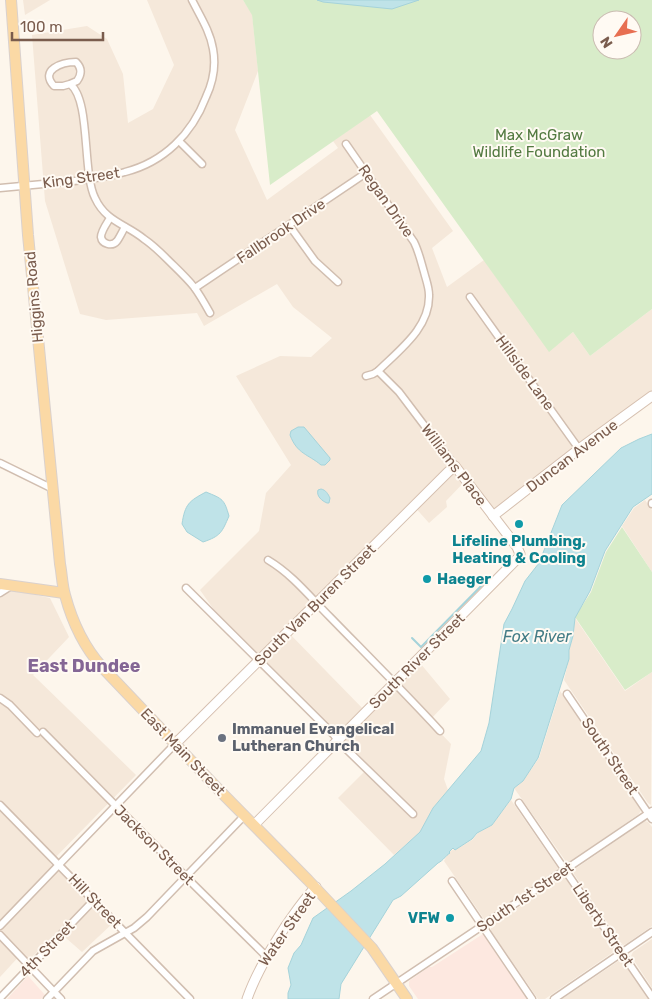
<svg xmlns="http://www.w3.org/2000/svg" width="652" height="999" viewBox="0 0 652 999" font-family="Rubik,sans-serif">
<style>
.residential{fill:#f5e8da}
.commercial{fill:#fde8e0}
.green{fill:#d8ecc9;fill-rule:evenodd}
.water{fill:#bfe3e8;stroke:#a5d3da}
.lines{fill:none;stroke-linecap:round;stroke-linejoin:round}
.stream{stroke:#a5d3da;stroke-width:2}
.street-casing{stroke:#d1beb0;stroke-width:9}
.secondary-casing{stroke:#d6c0b0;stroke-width:11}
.primary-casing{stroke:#dad1cd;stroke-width:12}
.street{stroke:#fff;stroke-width:6}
.secondary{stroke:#fff;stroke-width:9}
.primary{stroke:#fbd9a5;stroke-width:10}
.culture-dot{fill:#0f9aa8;stroke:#fffaf3;stroke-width:2}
.worship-dot{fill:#6b7280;stroke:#fffaf3;stroke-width:2}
.labels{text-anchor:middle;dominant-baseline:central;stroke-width:4;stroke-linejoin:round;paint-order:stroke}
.park-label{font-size:15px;fill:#537a41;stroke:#fffaf3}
.street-label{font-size:15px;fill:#7a5c4d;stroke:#fffaf3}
.culture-label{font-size:15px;font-weight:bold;fill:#0d838f;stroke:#fffaf3}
.worship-label{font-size:15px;font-weight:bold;fill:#5b616d;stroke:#fffaf3;text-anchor:start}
.water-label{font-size:16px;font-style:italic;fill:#437c86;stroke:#fffaf3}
.quarter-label{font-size:18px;font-weight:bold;fill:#846695;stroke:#fffaf3}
</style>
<rect width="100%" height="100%" fill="#fdf6ec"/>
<g class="residential">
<path d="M23 0H50L25 15Z"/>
<path d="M147 0H243L252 14 258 71 235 130 267 200 338 148 333 141 370 115 453 231 432 248 447 287 484 260 549 351 573 332 590 356 652 309V391L544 470 494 511 470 476 446 501 447 507 429 523 412 504 285 629 369 715 420 663 450 699 429 721 451 744 444 779 448 790 433 808 420 832 394 855 338 798 370 766 217 614 200 590 259 531 266 493 291 465 236 376 280 356 311 357 332 338 293 307 277 284 204 326 197 313 106 320 80 314 45 201 32 35 87 26 107 39 123 74 128 123 153 109 174 65Z"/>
<path d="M645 500 652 510V572L622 526 634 508Z"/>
<path d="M0 587 50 598 69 637 33 675 136 775 50 863 113 923 82 952 58 931 29 960 22 953 0 977Z"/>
<path d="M575 618 625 691 652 672 651 805 648 803 564 680 569 659V650L573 637Z"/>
<path d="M560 691 641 810 639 814 570 862 567 863 514 788 523 781 539 758Z"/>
<path d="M511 800 558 868 556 871 487 918 484 919 444 861 447 855 450 853 449 852 454 849 455 850 472 840 478 833 492 825Z"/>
<path d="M645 821 648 822 652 827V926L626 944 623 945 621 943 574 874V871L575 869Z"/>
<path d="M564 877 567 880 614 950 612 953 545 999H538L491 931V928L492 925Z"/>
<path d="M652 939V988L631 956 633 952Z"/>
<path d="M620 960 625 963 650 999H562Z"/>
</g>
<g class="commercial">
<path d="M483 934 527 999H418L409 986V981L429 967H432Z"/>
<path d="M28 976 45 995 41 999H7Z"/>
</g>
<g class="green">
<path d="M243 0H652V309L590 356 573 332 549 352 377 111 270 185 252 15ZM602 20H632V50H602Z"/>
<path d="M622 527 652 572V672L625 690 575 617 591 592 606 552Z"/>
</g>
<g class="water">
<path d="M317 0H419L392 9 323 2Z"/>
<path d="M298 427H304L330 458V460L325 465H321C308 454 297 454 290 435L291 431Z"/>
<path d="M652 434V494L633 507 605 551 590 591 575 618 573 636 569 650V659L538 758 523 781 514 788 511 799 492 825 477 833 472 839 455 850 453 848 449 852 450 853C445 856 444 860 438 863L401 896 393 900 341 984 339 999H288V993L291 985 288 968 294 953 301 945 313 918 351 891 385 864 420 832 433 808 481 751 489 723 504 624 512 609 525 581 539 563 562 505 621 448 639 439Z"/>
<path d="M321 489C326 490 328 494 330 498L329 503H327C322 501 316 496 318 490Z"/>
<path d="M206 492C223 499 224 499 229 516 222 532 221 536 203 542L187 532 182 524C185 504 189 501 206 492Z"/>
</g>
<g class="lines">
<path class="stream" d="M412 638 421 647 488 579"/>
<defs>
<g id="street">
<path d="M70 84 63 86H54C39 70 62 62 76 62 82 68 82 74 77 81L70 84C91 100 82 172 95 198 106 222 126 224 144 239 153 245 160 252 167 259 176 268 186 277 194 287 200 295 205 304 210 313"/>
<path d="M179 141 202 164"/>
<path d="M346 144 414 242C419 252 421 262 424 272 426 280 429 287 429 295 430 328 399 350 378 371L373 374 366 376"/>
<path d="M0 188C22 186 43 184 65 182 85 180 105 178 125 172 164 162 192 134 206 97 213 82 216 65 213 49 210 31 200 16 192 0"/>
<path d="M110 218C107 223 101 231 101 237 102 244 112 247 117 241 120 237 122 232 125 227"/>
<path d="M289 225 315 261 338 282"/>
<path d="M195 288 366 173"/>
<path d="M470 297 579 449"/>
<path d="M378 371 399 392 455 466"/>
<path d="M0 463 53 489"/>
<path d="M652 503V504"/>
<path d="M268 560C293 575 310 597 330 617 367 655 404 692 440 731"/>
<path d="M186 588 334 735 338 741 413 814"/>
<path d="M0 593 11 586"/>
<path d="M567 694 652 819"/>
<path d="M0 698 10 705 37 733"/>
<path d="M43 732 194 885 266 956"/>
<path d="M519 803 652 997"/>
<path d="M0 805 190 999"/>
<path d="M452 881 532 999"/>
<path d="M0 926 175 744"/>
<path d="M0 935 61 999"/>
<path d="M0 998 94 900"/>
<path d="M47 999 93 951 134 928 147 917 245 815"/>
<path d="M373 999 482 926 652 811"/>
<path d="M554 999 652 932"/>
</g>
<g id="secondary">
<path d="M493 516 579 449 652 396"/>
<path d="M175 744 448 472 455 466 517 547 520 554 519 557 254 825"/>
<path d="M247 999C256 973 270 950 285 927 295 913 303 900 316 887"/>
</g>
<g id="primary">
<path d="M11 0 28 235 60 564C62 574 62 585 65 595 72 621 84 647 102 667L219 790 308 880 372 948 407 999"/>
<path d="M0 584 64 593"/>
</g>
</defs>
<use href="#street" class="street-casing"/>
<use href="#secondary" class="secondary-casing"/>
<use href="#primary" class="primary-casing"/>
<use href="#street" class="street"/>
<use href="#secondary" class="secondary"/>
<use href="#primary" class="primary"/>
</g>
<g class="culture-dot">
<circle cx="519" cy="524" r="5"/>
<circle cx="427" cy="579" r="5"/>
<circle cx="450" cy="918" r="5"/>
</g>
<circle class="worship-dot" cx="222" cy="738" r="5"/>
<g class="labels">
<g class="park-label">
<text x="539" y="135">Max McGraw<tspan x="539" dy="17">Wildlife Foundation</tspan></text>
</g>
<g class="street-label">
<text transform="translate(81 178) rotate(-8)">King Street</text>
<text transform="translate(386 201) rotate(55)">Regan Drive</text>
<text transform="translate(281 231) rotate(-34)">Fallbrook Drive</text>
<text transform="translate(34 297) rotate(-95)">Higgins Road</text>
<text transform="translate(525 373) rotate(54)">Hillside Lane</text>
<text transform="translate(572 456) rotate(-37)">Duncan Avenue</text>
<text transform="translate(454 465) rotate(53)">Williams Place</text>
<text transform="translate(315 605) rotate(-45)">South Van Buren Street</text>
<text transform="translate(417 661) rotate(-45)">South River Street</text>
<text transform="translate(183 752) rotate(46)">East Main Street</text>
<text transform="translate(610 756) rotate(56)">South Street</text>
<text transform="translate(154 845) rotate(45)">Jackson Street</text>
<text transform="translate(525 897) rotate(-34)">South 1st Street</text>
<text transform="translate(95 901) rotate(46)">Hill Street</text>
<text transform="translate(603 925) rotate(56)">Liberty Street</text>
<text transform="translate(287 929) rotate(-55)">Water Street</text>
<text transform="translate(47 949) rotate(-46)">4th Street</text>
</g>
<g class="culture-label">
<text x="519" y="541">Lifeline Plumbing,<tspan x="519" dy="17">Heating &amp; Cooling</tspan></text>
<text x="437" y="579" text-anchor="start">Haeger</text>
<text x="440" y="918" text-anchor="end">VFW</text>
</g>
<g class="worship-label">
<text x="232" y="729">Immanuel Evangelical<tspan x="232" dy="17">Lutheran Church</tspan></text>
</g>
<g class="water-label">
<text x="537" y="636">Fox River</text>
</g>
<g class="quarter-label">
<text x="84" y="666">East Dundee</text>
</g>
</g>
<g transform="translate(617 35) rotate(236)"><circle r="24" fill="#fffaf3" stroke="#cabbb1"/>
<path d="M0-4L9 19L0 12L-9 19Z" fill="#e76f51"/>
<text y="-8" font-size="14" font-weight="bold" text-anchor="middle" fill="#7a5c4d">N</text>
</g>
<path d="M12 32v8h91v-8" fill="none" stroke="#7a5c4d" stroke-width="2.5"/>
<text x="20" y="32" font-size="15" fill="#7a5c4d" stroke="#fffaf3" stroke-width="4" paint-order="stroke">100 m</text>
</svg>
